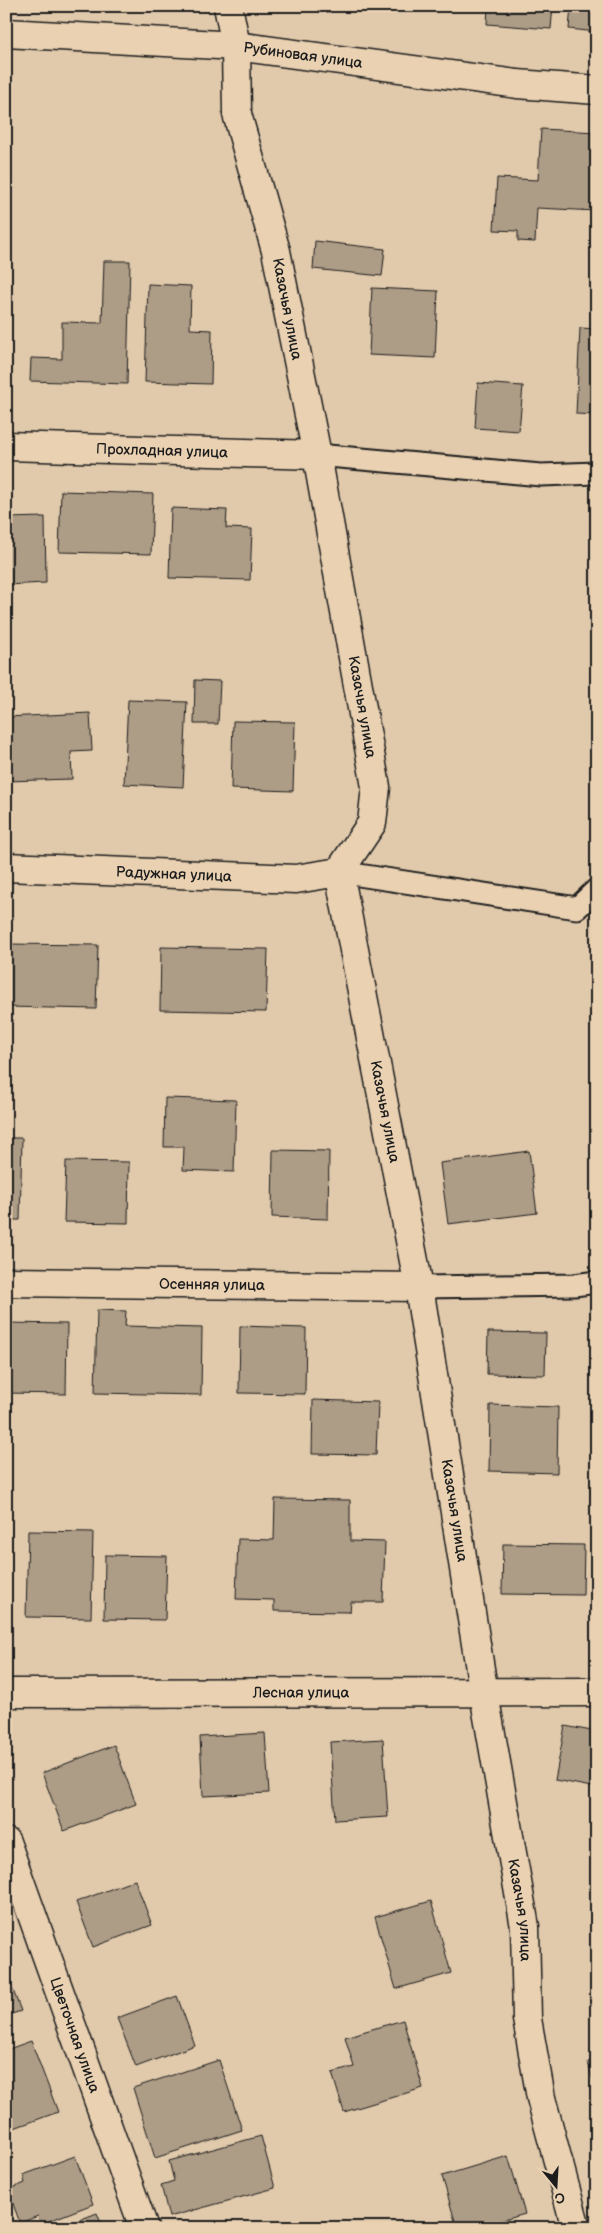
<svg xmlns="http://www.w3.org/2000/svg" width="603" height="2234" viewBox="0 0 603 2234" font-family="'Balsamiq Sans',sans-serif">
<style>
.building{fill:#ad9c86;stroke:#1c1c1c}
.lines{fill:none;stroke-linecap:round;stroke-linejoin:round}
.lane-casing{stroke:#1c1c1c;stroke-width:25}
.street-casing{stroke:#1c1c1c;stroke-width:31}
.secondary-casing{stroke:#1c1c1c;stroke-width:31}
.lane{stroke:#e9d1b2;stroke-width:21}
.street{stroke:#e9d1b2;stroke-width:28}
.secondary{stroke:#e9d1b2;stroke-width:28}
.labels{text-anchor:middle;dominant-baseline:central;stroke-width:4;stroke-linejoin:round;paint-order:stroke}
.street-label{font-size:15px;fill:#1c1c1c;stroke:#e9d1b2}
</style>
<rect width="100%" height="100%" fill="#e1caac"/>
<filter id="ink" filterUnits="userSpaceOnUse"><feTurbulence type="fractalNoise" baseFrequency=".02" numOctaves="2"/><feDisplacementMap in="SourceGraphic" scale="10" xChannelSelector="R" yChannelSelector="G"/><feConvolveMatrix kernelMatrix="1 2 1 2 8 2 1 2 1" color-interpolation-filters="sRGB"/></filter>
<g filter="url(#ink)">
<g class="building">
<path d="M405 6H441V10Z"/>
<path d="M488 6H553L551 29 487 24Z"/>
<path d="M571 6H597V32L569 29Z"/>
<path d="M541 129 597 132 596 211 537 208 535 242 518 241V231L494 230 497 178 538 180Z"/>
<path d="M315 241 385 249 382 276 313 269Z"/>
<path d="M104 261H130L127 384 30 381 31 358 62 359V322L102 323Z"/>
<path d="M148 284 191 286 190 329 212 330 211 384 145 382Z"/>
<path d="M372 288 438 291 435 358 369 355Z"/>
<path d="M580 328 597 329V415L576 414Z"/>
<path d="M478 383 523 386 519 431 475 428Z"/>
<path d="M61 491 153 494 151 554 59 552Z"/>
<path d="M171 508 227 510 226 528 252 529 250 580 169 578Z"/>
<path d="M45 517 46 583 6 585V518Z"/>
<path d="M195 680 220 681 218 724H194Z"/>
<path d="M128 700 187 702 183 787 124 784Z"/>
<path d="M90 713 92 751 71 752 72 779 6 781V717Z"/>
<path d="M233 721 295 722 293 791 231 789Z"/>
<path d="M6 944 98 945 96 1009 6 1007Z"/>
<path d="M161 947 268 949 266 1012 160 1010Z"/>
<path d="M165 1098 236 1100 234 1172 183 1170 184 1147H164Z"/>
<path d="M6 1138H22L20 1220H6Z"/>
<path d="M273 1150 329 1151 328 1219 272 1217Z"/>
<path d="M529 1151 537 1213 448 1224 440 1163Z"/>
<path d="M66 1161 129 1162 128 1223 64 1222Z"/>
<path d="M97 1310 126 1311 125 1326 202 1328 201 1395 95 1393Z"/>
<path d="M6 1323 67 1324 66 1394 6 1393Z"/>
<path d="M240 1326 306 1328 305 1394 239 1393Z"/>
<path d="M488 1332 546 1333 545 1375 487 1374Z"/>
<path d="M313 1400 378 1402 376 1455 312 1454Z"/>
<path d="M490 1405 558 1407 557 1473 489 1471Z"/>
<path d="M275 1499 350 1500V1541L385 1542 383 1602H351L350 1612 274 1611V1600L236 1599 238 1539 274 1540Z"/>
<path d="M28 1531 93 1532 91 1618 26 1617Z"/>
<path d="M503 1544 584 1545 583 1595 502 1594Z"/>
<path d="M105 1555 167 1556 165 1620 104 1619Z"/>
<path d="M565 1726 597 1732V1788L555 1780Z"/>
<path d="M265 1733 269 1793 203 1796 200 1737Z"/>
<path d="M383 1739 388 1817 335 1820 330 1742Z"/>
<path d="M114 1745 136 1804 64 1831 42 1773Z"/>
<path d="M135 1880 152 1925 93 1947 76 1902Z"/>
<path d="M431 1901 451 1973 396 1989 375 1917Z"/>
<path d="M597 1913V1968L590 1967Z"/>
<path d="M6 1972 21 2011 6 2016Z"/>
<path d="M177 1996 195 2045 136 2067 117 2018Z"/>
<path d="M403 2020 423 2088 344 2112 332 2073 354 2067 345 2037Z"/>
<path d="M31 2041 58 2112 6 2131V2050Z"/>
<path d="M597 2059V2089H595L588 2062Z"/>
<path d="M219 2060 242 2130 155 2158 133 2088Z"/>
<path d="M261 2136 275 2188 169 2217 161 2185 174 2181 169 2161Z"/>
<path d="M75 2156 93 2204 41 2224 38 2216 20 2223 8 2190 25 2183 23 2175Z"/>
<path d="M508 2156 525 2214 476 2228H457L442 2176Z"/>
<path d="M97 2213 103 2228H58Z"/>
</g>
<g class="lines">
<defs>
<g id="lane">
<path d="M317 455 541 475 597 473"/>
<path d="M339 872 577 908 597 889"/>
<path d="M419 1287 574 1285 597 1282"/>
</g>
<g id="street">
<path id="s1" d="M6 33 236 46 517 84 597 90"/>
<path id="s2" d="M6 446 317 455"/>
<path id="s3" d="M339 872 419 1287 484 1694 525 1927 527 2019 541 2098 576 2228"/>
<path id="s4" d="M6 1282 419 1287"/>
<path id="s5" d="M6 1693 597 1692"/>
<path id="s6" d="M6 1842 144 2228"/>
</g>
<g id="secondary">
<path id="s7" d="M6 867 296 879 339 872 372 823 376 787 317 455 276 251 237 114 236 46 228 6"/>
</g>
</defs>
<use href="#lane" class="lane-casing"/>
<use href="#street" class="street-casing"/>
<use href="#secondary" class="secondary-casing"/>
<use href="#lane" class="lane"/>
<use href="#street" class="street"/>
<use href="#secondary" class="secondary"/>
</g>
</g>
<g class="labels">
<g class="street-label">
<text stroke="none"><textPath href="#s1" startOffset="298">Рубиновая улица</textPath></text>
<text transform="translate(287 309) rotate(79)">Казачья улица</text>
<text stroke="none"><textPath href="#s2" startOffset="156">Прохладная улица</textPath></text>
<text transform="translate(362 707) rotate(80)">Казачья улица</text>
<text stroke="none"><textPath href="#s7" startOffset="168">Радужная улица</textPath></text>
<text stroke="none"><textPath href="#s3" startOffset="244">Казачья улица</textPath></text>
<text stroke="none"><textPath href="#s4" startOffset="206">Осенняя улица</textPath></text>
<text stroke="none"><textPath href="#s3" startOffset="649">Казачья улица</textPath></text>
<text stroke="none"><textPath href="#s5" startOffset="295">Лесная улица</textPath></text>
<text stroke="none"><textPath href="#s3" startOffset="1054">Казачья улица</textPath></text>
<text stroke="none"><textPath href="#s6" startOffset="205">Цветочная улица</textPath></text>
</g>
</g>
<rect width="603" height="2234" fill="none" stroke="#e9d1b2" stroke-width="25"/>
<rect x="12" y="12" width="578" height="2209" fill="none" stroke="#1c1c1c" stroke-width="2" filter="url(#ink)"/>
<g transform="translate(556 2186) rotate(162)" stroke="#e9d1b2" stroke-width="4" paint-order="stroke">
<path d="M0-4L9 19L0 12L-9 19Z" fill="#1c1c1c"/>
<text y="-8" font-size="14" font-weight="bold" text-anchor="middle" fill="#1c1c1c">С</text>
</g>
</svg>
